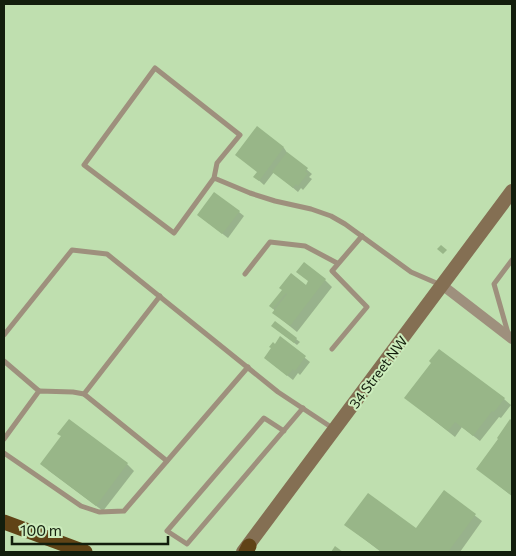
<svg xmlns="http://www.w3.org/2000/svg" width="516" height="556" viewBox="0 0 516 556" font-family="Commissioner,sans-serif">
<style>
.shadow{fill:#0003}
.building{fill:#98b688}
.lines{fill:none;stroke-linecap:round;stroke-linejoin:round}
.service{stroke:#9e907d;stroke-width:5}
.minor{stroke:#9e907d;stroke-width:10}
.secondary{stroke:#846f53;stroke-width:14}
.motorway{stroke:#604316;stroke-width:15}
.labels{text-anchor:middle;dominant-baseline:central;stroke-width:4;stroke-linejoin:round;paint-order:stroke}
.street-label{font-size:14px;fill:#131e0d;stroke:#ccecbc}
</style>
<rect width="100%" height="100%" fill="#bfdfaf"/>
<g class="shadow">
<path d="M257 128 284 148 288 154 312 174 309 177 312 179 303 190 301 188 298 192 274 172 264 185 255 177 258 172Z"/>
<path d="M239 212 244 216 228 238 198 215Z"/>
<path d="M325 280 332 287 297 332 281 319 271 306 283 290 306 286Z"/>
<path d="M275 323 300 342 297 345 276 329Z"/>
<path d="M280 338 310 362 300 375 298 373 293 380 265 358Z"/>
<path d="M406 398 504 399 511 405 501 418 499 417 480 441 462 427 455 437Z"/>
<path d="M511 421 512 422V496L478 469Z"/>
<path d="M127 464 134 471 103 511 48 470Z"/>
<path d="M444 492 482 521 460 552H381L346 525 417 530Z"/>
</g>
<g class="building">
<path d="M257 126 284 147 259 181 253 177 257 172 235 155Z"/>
<path d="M287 152 308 168 305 172 308 173 298 186 296 184 293 188 272 172Z"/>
<path d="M214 192 240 211 222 234 197 215Z"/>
<path d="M441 245 447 250 443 254 437 249Z"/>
<path d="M304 262 326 279 290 326 272 313 287 294 286 293 273 309 269 306 282 290 279 288 291 273 306 285 308 281 296 272Z"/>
<path d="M275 321 297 338 294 343 271 326Z"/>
<path d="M280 336 306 356 295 371 293 369 287 376 264 358 271 348 269 347 273 342 275 344Z"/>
<path d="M439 349 505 398 494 412 492 411 473 436 455 422 448 431 404 398 431 363 429 361Z"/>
<path d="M69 419 128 463 96 506 40 464 61 436 57 434Z"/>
<path d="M510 419 512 421V496L476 469 498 439 497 438Z"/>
<path d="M444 490 476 514 448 552H382L344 525 368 493 416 528Z"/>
<path d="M335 546 343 552H331Z"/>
</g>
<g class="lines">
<g class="service">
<path d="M214 178 217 163 240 135 155 68 84 165 174 233 214 178 250 193 275 201 311 209 331 216 345 224 411 272 441 285"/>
<path d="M245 274 270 242 305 246 337 263"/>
<path d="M508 333 494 284 512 260"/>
<path d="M4 335 72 250 107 254 278 392 334 429"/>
<path d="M332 349 367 307 332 271 362 236"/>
<path d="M4 361 39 391"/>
<path d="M84 394 160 296"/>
<path d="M284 431 264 418 167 531 187 544 303 408"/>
<path d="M4 439 39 391 73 392 84 394 167 461"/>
<path d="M4 453 81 506 99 512 124 511 248 367"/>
</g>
<path class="minor" d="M442 285 512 339"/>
<path class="secondary" d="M243 552 512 191"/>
<g class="motorway">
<path d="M4 522 85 552"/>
<path d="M246 552 249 546"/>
</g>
</g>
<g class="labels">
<g class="street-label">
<text transform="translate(378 372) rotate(-53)">34 Street NW</text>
</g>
</g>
<rect width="516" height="556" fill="none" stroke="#131e0d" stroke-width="10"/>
<path d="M12 536v8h156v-8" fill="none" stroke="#131e0d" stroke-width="2.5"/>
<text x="20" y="536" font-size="15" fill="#131e0d" stroke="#ccecbc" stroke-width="4" paint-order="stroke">100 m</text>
</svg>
